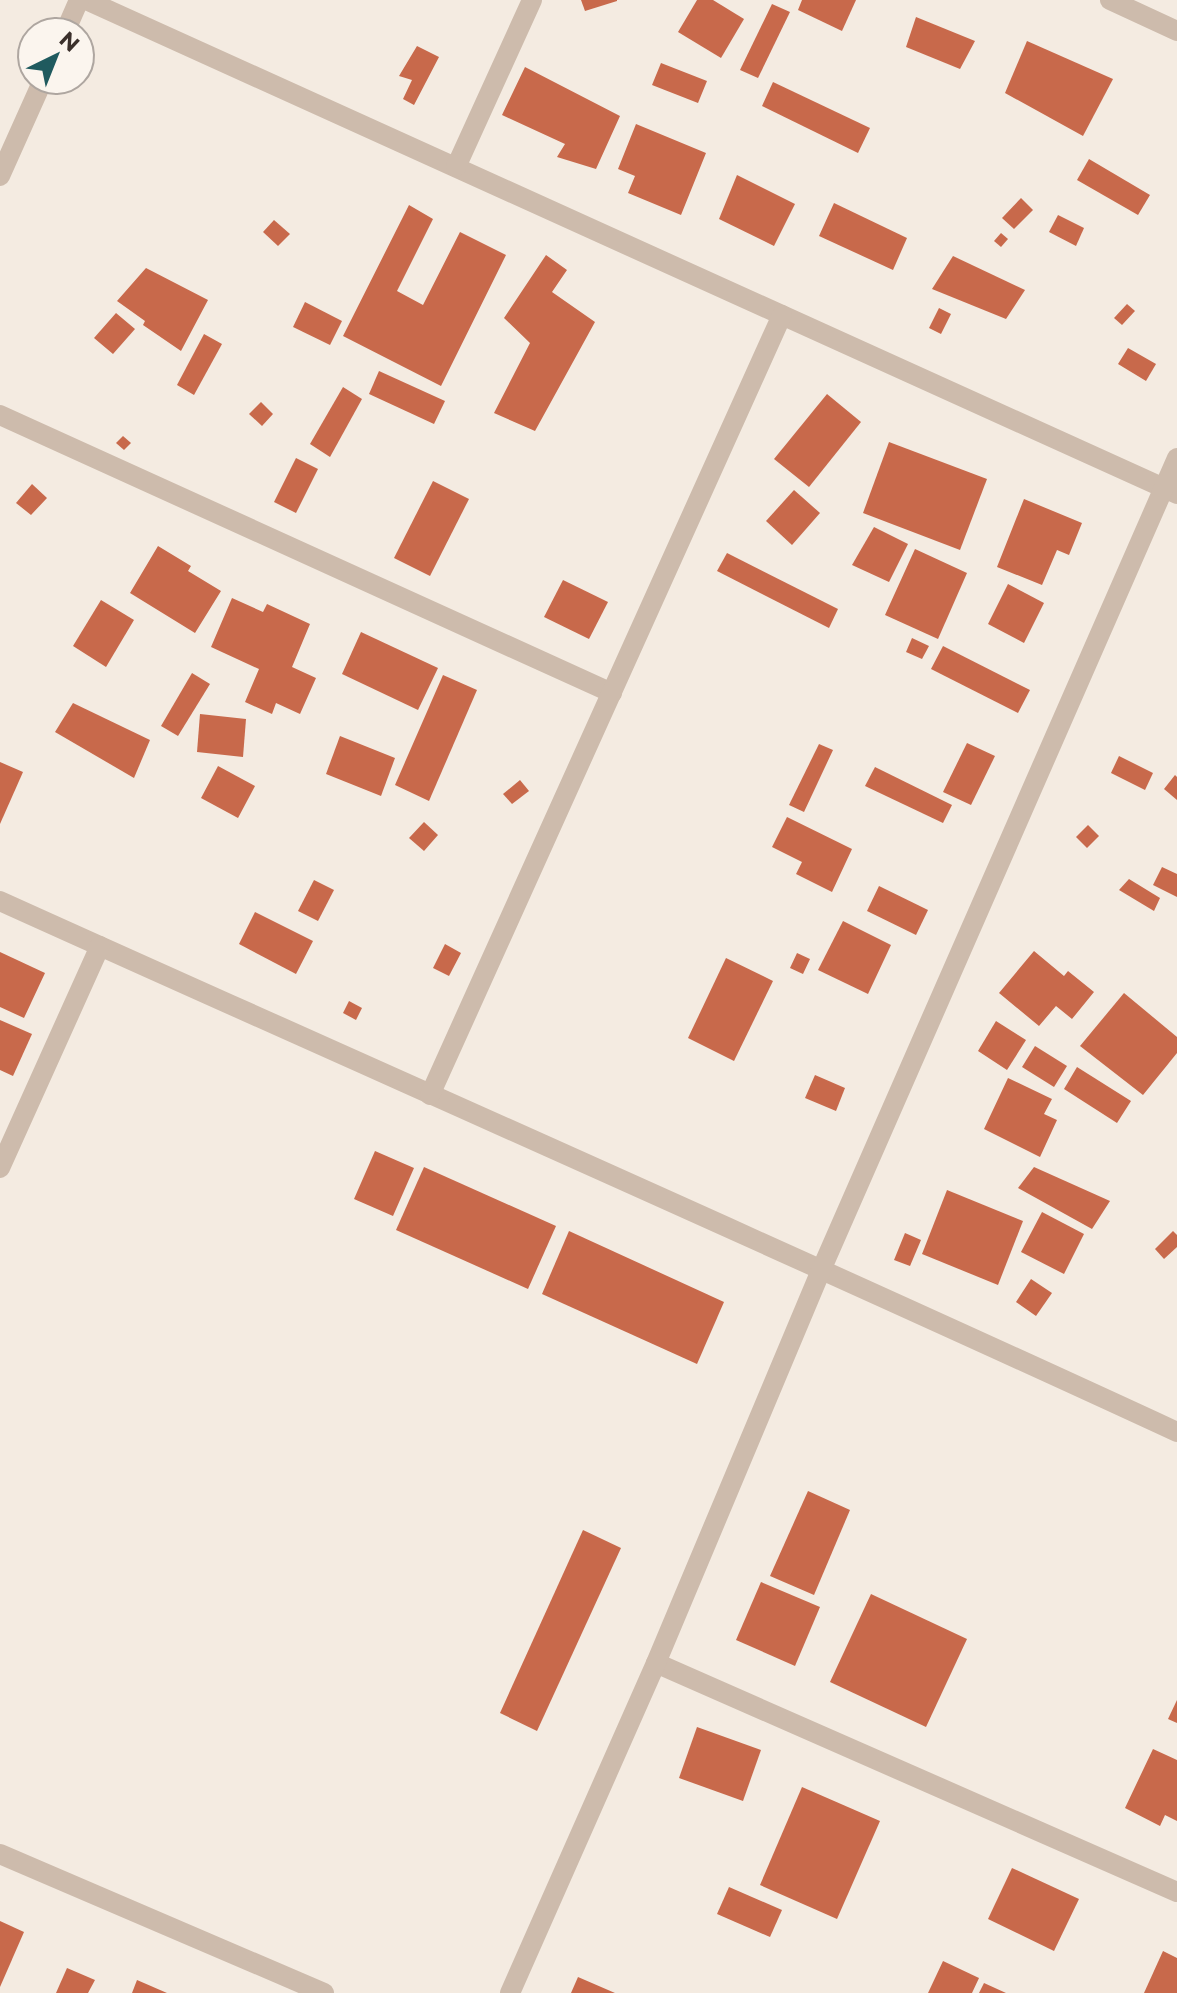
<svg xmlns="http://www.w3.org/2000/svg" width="1177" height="1993" viewBox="0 0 1177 1993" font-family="Montserrat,sans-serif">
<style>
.building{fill:#c8694b}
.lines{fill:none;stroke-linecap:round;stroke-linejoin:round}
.minor{stroke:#cdbbac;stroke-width:20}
</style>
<rect width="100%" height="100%" fill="#f4ebe1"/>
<g class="building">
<path d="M581 0H617V1L585 11Z"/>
<path d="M697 0H713L744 19 721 58 678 32Z"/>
<path d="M802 0H856L842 31 798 10Z"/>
<path d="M772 4 790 12 758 78 740 70Z"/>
<path d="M916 17 975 41 960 69 906 47Z"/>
<path d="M1027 41 1113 79 1083 136 1005 93Z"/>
<path d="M417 46 439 57 414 105 403 99 412 80 399 76Z"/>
<path d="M661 63 707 81 698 103 652 85Z"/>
<path d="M525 67 620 116 596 169 557 157 565 144 502 115Z"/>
<path d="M773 82 870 128 858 153 762 106Z"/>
<path d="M636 124 706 153 681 215 628 193 635 176 618 169Z"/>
<path d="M1089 159 1150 195 1138 215 1077 180Z"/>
<path d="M737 175 795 204 774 246 719 219Z"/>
<path d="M1021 198 1033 210 1014 229 1002 218Z"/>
<path d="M834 203 907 238 893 270 819 236Z"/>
<path d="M409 205 433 219 397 291 423 305 460 232 506 255 441 386 343 336Z"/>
<path d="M1058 215 1084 228 1076 246 1049 232Z"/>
<path d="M274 220 290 234 278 246 263 232Z"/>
<path d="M1001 233 1008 239 1001 247 994 241Z"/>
<path d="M546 255 567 270 552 292 595 322 535 431 494 413 530 343 504 318Z"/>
<path d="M953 256 1025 290 1006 319 932 289Z"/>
<path d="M146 268 208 300 181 351 143 325 145 321 117 301Z"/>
<path d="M305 302 342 321 330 345 293 327Z"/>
<path d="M1127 304 1135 311 1122 325 1114 318Z"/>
<path d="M939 308 951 314 941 334 929 328Z"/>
<path d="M116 313 135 329 113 354 94 338Z"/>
<path d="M204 334 222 344 194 395 177 385Z"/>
<path d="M1128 348 1156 364 1146 381 1118 364Z"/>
<path d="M379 371 445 401 434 424 369 394Z"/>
<path d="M343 387 362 399 330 457 310 444Z"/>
<path d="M827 394 861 422 809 487 774 459Z"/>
<path d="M261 402 273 414 262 426 249 414Z"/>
<path d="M123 436 131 443 124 450 116 443Z"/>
<path d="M889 442 987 479 960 550 863 513Z"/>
<path d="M296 458 318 469 296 513 274 502Z"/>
<path d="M433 481 469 499 430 576 394 558Z"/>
<path d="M32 484 47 498 31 515 16 503Z"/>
<path d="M794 490 820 513 792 545 766 521Z"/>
<path d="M1024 499 1082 523 1069 555 1057 550 1042 585 997 567Z"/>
<path d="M874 527 908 544 889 582 852 565Z"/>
<path d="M158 546 191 566 188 571 221 591 195 633 130 593Z"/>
<path d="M915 549 967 573 938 639 885 615Z"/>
<path d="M727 553 838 609 829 628 717 571Z"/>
<path d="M563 580 608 602 589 639 544 617Z"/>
<path d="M1008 584 1044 603 1024 643 988 624Z"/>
<path d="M232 598 263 612 267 604 310 624 292 667 316 678 300 714 276 703 272 714 245 702 259 669 211 647Z"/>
<path d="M101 600 134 620 106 667 73 646Z"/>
<path d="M361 632 438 668 418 710 342 674Z"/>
<path d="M912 638 929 646 922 659 906 652Z"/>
<path d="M943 646 1030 690 1018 713 931 669Z"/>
<path d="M192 673 210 684 178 736 161 726Z"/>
<path d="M443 675 477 690 429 801 395 785Z"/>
<path d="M73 703 150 740 134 778 55 732Z"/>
<path d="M200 714 246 719 243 757 197 752Z"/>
<path d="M340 736 395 758 381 796 326 774Z"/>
<path d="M967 743 995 756 971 805 943 792Z"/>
<path d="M819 744 833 750 804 812 789 805Z"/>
<path d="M1119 756 1153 773 1145 790 1111 773Z"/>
<path d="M0 762 23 772 0 824Z"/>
<path d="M218 766 255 786 238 818 201 798Z"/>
<path d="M875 767 952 805 943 823 865 786Z"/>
<path d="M1175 775 1177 777V800L1164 789Z"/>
<path d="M520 780 529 791 512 804 503 794Z"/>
<path d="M787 817 852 849 832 892 796 874 802 862 772 847Z"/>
<path d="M424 822 438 835 424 851 409 838Z"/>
<path d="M1088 825 1099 836 1087 848 1076 837Z"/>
<path d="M1162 867 1177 874V897L1153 885Z"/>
<path d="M1129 879 1160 898 1154 911 1119 890Z"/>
<path d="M314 880 334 890 318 921 298 911Z"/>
<path d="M879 886 928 910 916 935 867 911Z"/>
<path d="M255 912 313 941 296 974 239 944Z"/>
<path d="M843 921 891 945 868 994 818 970Z"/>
<path d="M445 944 461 953 449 976 433 968Z"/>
<path d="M1034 951 1064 976 1068 971 1094 992 1072 1019 1056 1006 1039 1026 999 993Z"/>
<path d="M0 952 45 973 24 1018 0 1007Z"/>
<path d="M797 953 810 959 803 974 790 968Z"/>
<path d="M726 958 773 981 734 1061 688 1038Z"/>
<path d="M1124 993 1177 1037V1053L1143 1095 1080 1046Z"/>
<path d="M349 1001 362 1008 356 1020 343 1013Z"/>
<path d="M0 1020 32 1034 13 1076 0 1070Z"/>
<path d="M996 1021 1026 1040 1007 1070 978 1051Z"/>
<path d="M1035 1046 1067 1066 1054 1087 1022 1067Z"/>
<path d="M1077 1067 1131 1101 1117 1123 1064 1089Z"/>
<path d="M815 1075 845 1088 836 1111 805 1098Z"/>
<path d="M1008 1078 1052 1099 1044 1114 1057 1120 1040 1157 984 1129Z"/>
<path d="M375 1151 414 1168 393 1216 354 1199Z"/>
<path d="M424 1167 556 1226 528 1289 396 1230Z"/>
<path d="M1034 1167 1110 1201 1092 1229 1018 1188Z"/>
<path d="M947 1190 1023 1221 998 1285 922 1254Z"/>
<path d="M1042 1212 1084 1234 1064 1274 1021 1252Z"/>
<path d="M569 1231 724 1302 697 1364 542 1294Z"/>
<path d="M1173 1231 1177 1235V1247L1164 1259 1155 1249Z"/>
<path d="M905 1233 921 1240 910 1266 894 1260Z"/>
<path d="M1031 1279 1052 1293 1036 1316 1016 1302Z"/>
<path d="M808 1491 850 1510 814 1595 770 1576Z"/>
<path d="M583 1530 621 1548 537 1731 500 1713Z"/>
<path d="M761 1582 820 1607 795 1666 736 1640Z"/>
<path d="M871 1594 967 1639 926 1727 830 1682Z"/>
<path d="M1177 1700V1723L1168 1719Z"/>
<path d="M697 1727 761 1750 743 1801 679 1778Z"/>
<path d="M1153 1749 1177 1760V1821L1165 1815 1160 1826 1125 1808Z"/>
<path d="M802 1787 880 1821 837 1919 760 1885Z"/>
<path d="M1012 1868 1079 1899 1054 1951 988 1919Z"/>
<path d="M729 1887 782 1910 770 1937 717 1914Z"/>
<path d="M0 1921 24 1932 0 1987Z"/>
<path d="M1163 1951 1177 1958V1993H1144Z"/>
<path d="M943 1961 979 1978 972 1993H928Z"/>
<path d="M67 1968 95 1980 88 1993H56Z"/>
<path d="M578 1977 615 1993H571Z"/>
<path d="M137 1980 167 1993H132Z"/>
<path d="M984 1983 1006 1993H979Z"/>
</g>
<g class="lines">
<g class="minor">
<path d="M86 0 1177 494"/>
<path d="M1110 0 1177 31"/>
<path d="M65 32 79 0"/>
<path d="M456 167 532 0"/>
<path d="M0 176 43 80"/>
<path d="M0 415 612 693"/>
<path d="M0 901C392 1078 786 1251 1177 1432"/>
<path d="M430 1095 782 315"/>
<path d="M0 1168 100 946"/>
<path d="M656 1663 1177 1892"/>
<path d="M0 1854 324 1993"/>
<path d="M510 1993 656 1663 822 1268 1177 458"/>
</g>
</g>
<g transform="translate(56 56) rotate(43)"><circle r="38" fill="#fbf5ee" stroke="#aea6a0" stroke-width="2"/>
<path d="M0-6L14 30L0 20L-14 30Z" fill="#1f5a5e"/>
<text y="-12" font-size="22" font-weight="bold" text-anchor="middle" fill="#3b302b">N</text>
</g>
</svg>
